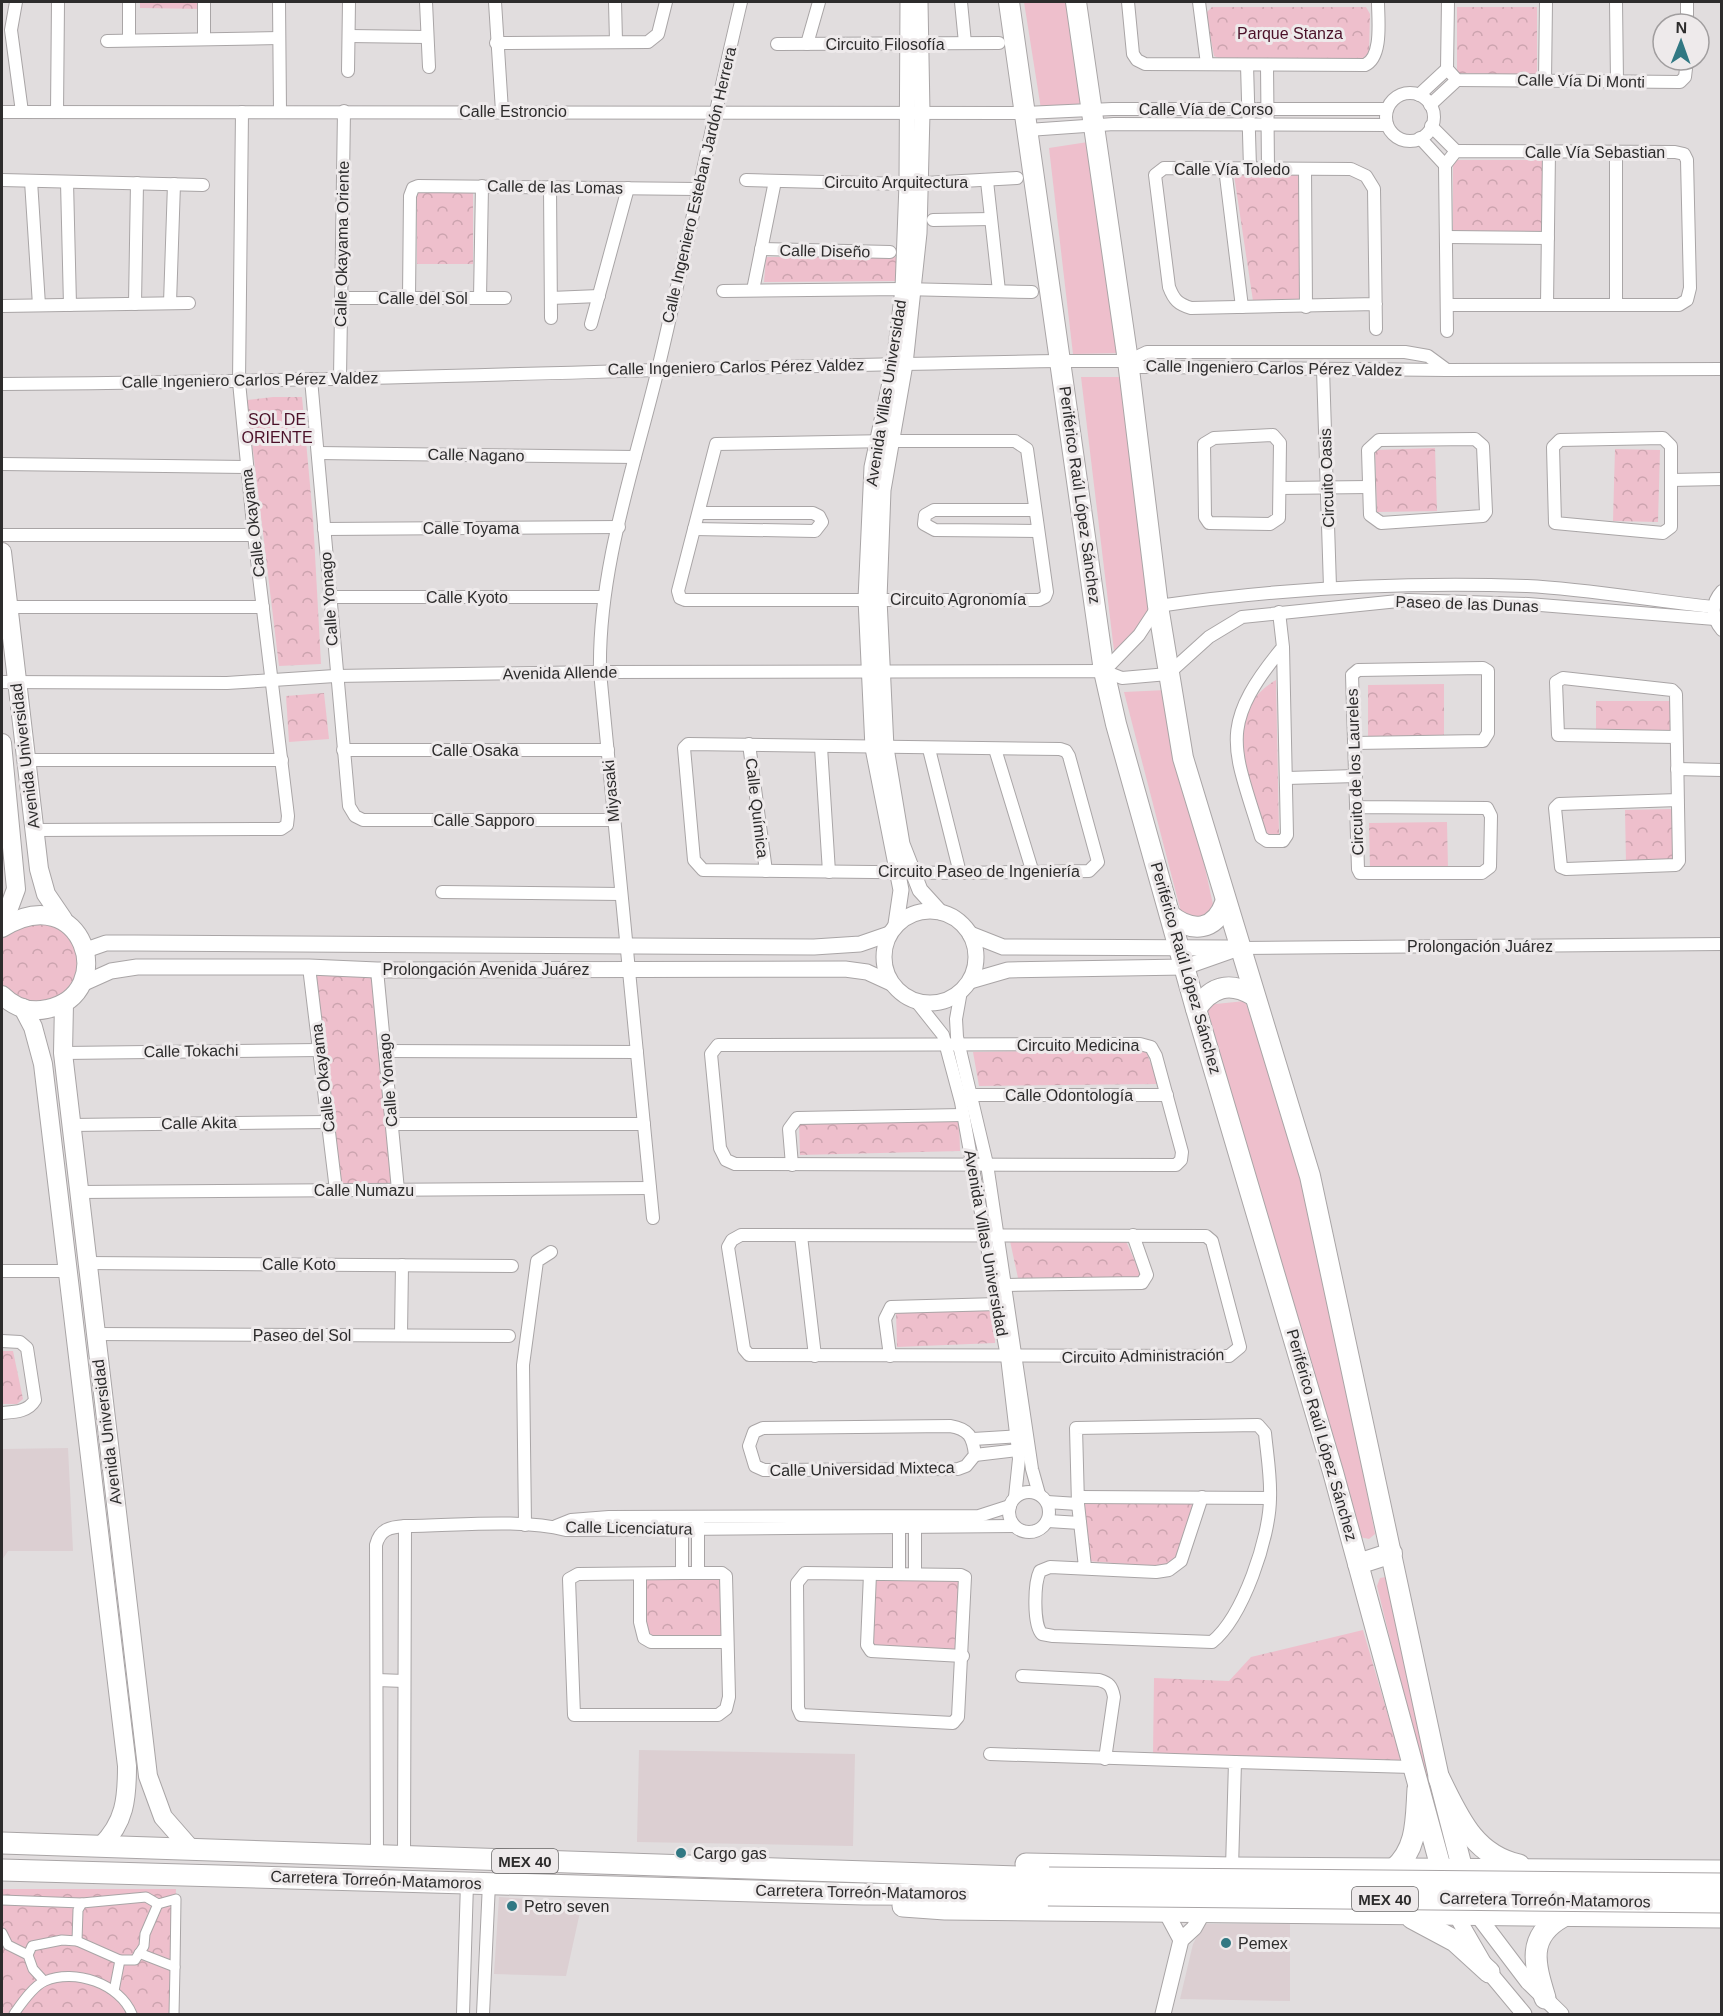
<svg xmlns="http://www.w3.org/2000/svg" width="1723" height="2016" viewBox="0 0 1723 2016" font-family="Arial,sans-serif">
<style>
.built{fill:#dccfd2}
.grass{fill:#eebfcc}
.park{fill:url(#park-crowns)}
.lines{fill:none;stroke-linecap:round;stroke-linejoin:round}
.pedestrian-casing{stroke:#a9a5a6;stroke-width:11}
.minor-casing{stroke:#a9a5a6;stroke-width:14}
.tertiary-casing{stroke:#a9a5a6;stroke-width:17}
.secondary-casing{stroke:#a9a5a6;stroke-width:20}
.primary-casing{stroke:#a9a5a6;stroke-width:22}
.trunk-casing{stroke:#a9a5a6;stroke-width:23}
.pedestrian{stroke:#fff;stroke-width:9}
.minor{stroke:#fff;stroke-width:12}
.tertiary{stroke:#fff;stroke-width:15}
.secondary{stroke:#fff;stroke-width:18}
.primary{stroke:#fff;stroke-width:20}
.trunk{stroke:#fff;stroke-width:21}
.trunk-bridge-casing{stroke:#a9a5a6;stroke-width:23;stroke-linecap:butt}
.trunk-bridge{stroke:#fff;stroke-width:21}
.poi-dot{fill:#317883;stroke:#eeeaeb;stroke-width:2}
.labels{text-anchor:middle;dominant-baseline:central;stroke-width:6;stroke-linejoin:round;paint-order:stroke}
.shield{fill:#eeeaeb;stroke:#676565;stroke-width:1.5}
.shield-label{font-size:15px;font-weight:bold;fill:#2d2c2c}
.park-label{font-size:16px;fill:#4b1129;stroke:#eeeaeb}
.street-label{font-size:16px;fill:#2d2c2c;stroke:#eeeaeb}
.poi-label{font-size:16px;fill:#2d2c2c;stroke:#eeeaeb;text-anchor:start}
</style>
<defs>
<pattern id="park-crowns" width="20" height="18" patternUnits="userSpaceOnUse" patternTransform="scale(1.5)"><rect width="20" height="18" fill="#eebfcc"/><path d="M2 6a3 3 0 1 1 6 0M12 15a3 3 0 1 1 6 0" fill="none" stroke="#cca4af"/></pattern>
</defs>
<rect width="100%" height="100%" fill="#e1ddde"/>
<g class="built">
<path d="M68 1448 73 1551H8L2 1560V1449Z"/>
<path d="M639 1750 855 1754 853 1846 637 1842Z"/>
<path d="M499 1897 582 1903 566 1976 494 1974Z"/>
<path d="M1204 1924H1290V2001L1180 1999 1193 1944Z"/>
</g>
<g class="grass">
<path d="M1024 2H1069L1084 103 1041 109Z"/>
<path d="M1088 142 1121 353 1073 354 1049 148Z"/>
<path d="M1081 377H1124L1154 604 1115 659Z"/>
<path d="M1166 690 1214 909 1207 919 1182 916 1124 692Z"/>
<path d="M1245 1001 1286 1116 1324 1266 1375 1534 1369 1539 1360 1537 1206 1005Z"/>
<path d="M1386 1577 1451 1855 1449 1857 1442 1852 1377 1586 1380 1578Z"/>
</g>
<g class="park">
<path d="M140 2H204V9L140 8Z"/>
<path d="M1212 7H1366L1370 14 1369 53 1362 59 1225 61 1214 56 1206 13Z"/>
<path d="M1457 7H1537V75L1457 73Z"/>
<rect x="1453" y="160" width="89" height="71"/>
<path d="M1301 174 1303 300 1253 301 1234 175Z"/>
<rect x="417" y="193" width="56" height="71"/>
<path d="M766 257H899V281L764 282Z"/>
<path d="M273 397H302L313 518 321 664 279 666 247 400Z"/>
<path d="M1435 448 1437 511 1377 512 1375 450Z"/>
<path d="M1615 449 1660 450 1658 522 1613 521Z"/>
<path d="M1276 680 1279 834H1265C1252 784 1218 713 1276 680Z"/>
<path d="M1444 684V737L1368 738V685Z"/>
<path d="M324 693 329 739 289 742 286 696Z"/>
<path d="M1596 701H1671L1674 733 1596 732Z"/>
<path d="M1672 809 1673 862 1626 863 1625 810Z"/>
<path d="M1447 822 1448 869 1370 870 1369 823Z"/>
<path d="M25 920 65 928 80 952 78 980 57 1001 28 1005 2 987V936Z"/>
<path d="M313 971 375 976 393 1186 338 1187Z"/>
<path d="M1145 1049 1159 1084 979 1086 973 1052Z"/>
<path d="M959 1119 960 1151 800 1155 799 1123Z"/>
<path d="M1125 1239 1141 1275 1137 1277 1018 1278 1010 1241Z"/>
<path d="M994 1307 995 1343 897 1347 896 1311Z"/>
<path d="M2 1351H13L23 1399 17 1404H2Z"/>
<path d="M1082 1501H1195L1176 1559 1164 1567 1088 1561Z"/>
<path d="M642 1575H724L725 1640 645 1637Z"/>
<path d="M873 1577 962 1580 959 1651 872 1647Z"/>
<path d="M1363 1630 1402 1763 1153 1754 1154 1678 1229 1681 1251 1657Z"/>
<path d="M2 1889H176L174 2014H2Z"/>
</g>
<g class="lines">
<defs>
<g id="pedestrian">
<path d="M2 1900 82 1903 78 1910 77 1941 62 1940 32 1946 28 1955"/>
<path d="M2 1933 8 1945 28 1955 33 1969 44 1981"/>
<path d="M77 1941 120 1960H135L144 1946 145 1934 158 1904 146 1897 82 1903"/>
<path d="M139 1953 175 1967 176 1899 158 1904"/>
<path d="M114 1991 120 1960"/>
<path d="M14 2014C21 2004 33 1986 45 1981 75 1968 120 1984 132 2014"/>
<path d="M174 2014 175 1967"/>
</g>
<g id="minor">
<path d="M16 2 11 30 22 112"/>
<path d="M129 2V40"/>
<path d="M204 2V39"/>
<path d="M279 2 280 111"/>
<path d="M426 2 429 67"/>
<path d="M495 2 502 111"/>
<path d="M615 2 616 41"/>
<path d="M961 2 965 43"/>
<path d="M1128 2 1133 54 1137 60 1145 64 1365 65C1383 57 1378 19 1378 2"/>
<path d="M1199 2 1207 64"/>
<path d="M1448 2 1447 69 1457 80 1680 82 1685 77 1687 60"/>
<path d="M1616 2 1617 82"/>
<path d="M1687 24V2"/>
<path d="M349 36 427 37"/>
<path d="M107 41 279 38"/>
<path d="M496 43 648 42 658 34 666 2"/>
<path d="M777 44 999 43"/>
<path d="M807 44 819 2"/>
<path d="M1247 65 1250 168"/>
<path d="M1267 65 1268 168"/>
<path d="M348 71 349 2"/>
<path d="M1545 81 1546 2"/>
<circle cx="1410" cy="117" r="24"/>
<path d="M1419 95 1447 69"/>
<path d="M1430 105 1457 80"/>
<path d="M2 112 1025 113 1112 109H1387"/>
<path d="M57 112 58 2"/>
<path d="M1431 126 1456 151"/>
<path d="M1028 130 1114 124 1387 125"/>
<path d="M1420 138 1445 165"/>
<path d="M1616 152V305"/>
<path d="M1225 168 1242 307"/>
<path d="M1305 169 1306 307"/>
<path d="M2 180 203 185"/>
<path d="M746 180 907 184 1017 178"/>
<path d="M31 181 39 305"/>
<path d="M987 181 999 291"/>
<path d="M67 182 70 305"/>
<path d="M550 187 551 318"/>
<path d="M933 220 991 219"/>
<path d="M1447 237 1548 238"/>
<path d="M761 249 890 252"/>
<path d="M753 290 775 181"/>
<path d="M723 291 903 289 1032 292"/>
<path d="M341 298H505"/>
<path d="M409 298 410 196 413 188 418 186 697 189"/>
<path d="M480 298 482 186"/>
<path d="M551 298 599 296"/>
<path d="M170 303 174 184"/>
<path d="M135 304 137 183"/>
<path d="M1376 304 1191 308C1178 304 1174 300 1169 287L1155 175 1164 168 1351 169 1366 176 1374 189 1376 329"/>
<path d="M1547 305 1549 151"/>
<path d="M2 306 189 303"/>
<path d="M591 324 628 188"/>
<path d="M1447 331 1445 165 1456 151 1675 152 1684 154 1687 160 1690 288 1687 300 1679 305H1447"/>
<path d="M1128 361 1147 352H1405L1428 356 1447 370"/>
<path d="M1323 369 1330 587"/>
<path d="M340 378 344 111"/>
<path d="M311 379 349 806 355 816 363 820H614"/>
<path d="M2 384C355 382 708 366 1062 361H1128L1136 367H1154L1447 370 1722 369"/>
<path d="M1273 435 1280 443 1279 518 1270 524 1209 523 1205 517 1204 444 1214 438Z"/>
<path d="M1663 438 1671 446V527L1663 533 1555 523 1553 447 1560 440Z"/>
<path d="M1475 439 1483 446 1486 512 1483 516 1381 523 1370 515 1368 450 1379 440Z"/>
<path d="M890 441H1015L1027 449 1047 592 1045 597 1039 600H685L680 598 678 591 716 444Z"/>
<path d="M318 453 635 457"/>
<path d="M2 464 246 467"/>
<path d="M1671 480 1722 479"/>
<path d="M1280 488 1369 487"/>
<path d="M1035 510H934L925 515 924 524 935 530 1038 531"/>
<path d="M324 529 619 527"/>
<path d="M694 529 815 531 822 522 819 516 813 513H699"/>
<path d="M2 535H254"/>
<path d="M1722 591C1711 603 1711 617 1722 630"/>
<path d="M329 597H604"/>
<path d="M8 607H263"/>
<path d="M1279 612 1283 647 1287 835 1283 841H1267L1261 837C1233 746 1217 727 1283 647"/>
<path d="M1104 671 1139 635 1158 606C1281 588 1403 582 1527 586 1589 589 1652 601 1713 607"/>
<path d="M2 682 227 683 335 676 600 672 1104 671 1122 678 1168 674 1209 637 1242 617 1408 600 1528 604 1715 619"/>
<path d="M1676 737 1558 735 1556 682 1563 678 1672 690 1676 694 1679 861 1676 865 1566 869 1561 867 1555 808 1559 804 1678 800"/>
<path d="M1355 743 1483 741 1488 733V671L1483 668 1358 670 1352 675 1358 869 1360 873H1482L1490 867 1491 816 1487 808 1356 807"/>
<path d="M688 744 1060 749 1066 751 1069 756 1098 862 1089 871 960 873 703 870 694 860 684 748Z"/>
<path d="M749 744 766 871"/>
<path d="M821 747 829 872"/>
<path d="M929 749 960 873"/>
<path d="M995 749 1033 873"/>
<path d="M343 750H608"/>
<path d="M26 760H282"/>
<path d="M1677 769 1722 770"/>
<path d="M1287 778 1356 776"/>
<path d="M34 830 281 829 287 825 288 816 254 535 239 382 242 112"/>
<path d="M442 892 621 894"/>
<path d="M1239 948 1722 944"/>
<path d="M309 967 336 1190"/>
<path d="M377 970 398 1190"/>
<path d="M961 991 956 1019 957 1037 987 1164 1032 1469 1039 1494"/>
<path d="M916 1001 943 1035 961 1102 1007 1357 1019 1459 1015 1497"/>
<path d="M1140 1044 1151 1047 1156 1056 1182 1152 1181 1160 1176 1165 735 1164 726 1160 720 1148 711 1054 718 1045Z"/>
<path d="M385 1051 637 1052"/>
<path d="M63 1053 319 1050"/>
<path d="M971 1095H1167"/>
<path d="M392 1124H644"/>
<path d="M71 1125 328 1122"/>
<path d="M792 1165 789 1129 797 1118 963 1115"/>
<path d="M78 1192 650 1188"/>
<path d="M653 1218 600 672C598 569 634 468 658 369 687 247 712 124 741 2"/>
<path d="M741 1235 1206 1236 1212 1241 1240 1347 1229 1356 749 1355 744 1349 728 1247 732 1240Z"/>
<path d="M801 1236 815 1356"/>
<path d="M87 1263 512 1266"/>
<path d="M2 1271H66"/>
<path d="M1007 1285 1142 1283 1147 1275 1133 1235"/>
<path d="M95 1334 509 1336"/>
<path d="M401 1335 402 1265"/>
<path d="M2 1341 20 1342 27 1348 35 1400C28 1412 14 1412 2 1413"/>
<path d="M890 1356 885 1319 891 1307 998 1304"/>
<path d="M950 1426C969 1429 973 1437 975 1455L966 1466 958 1469 764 1470 755 1466 749 1446 754 1432 763 1428Z"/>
<path d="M973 1439 1024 1436"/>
<path d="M975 1455 1026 1449"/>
<circle cx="1029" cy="1512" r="20"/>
<path d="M1078 1497 1270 1498"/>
<path d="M1047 1502 1078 1504"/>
<path d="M698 1521V1573"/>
<path d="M1048 1521 1080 1523"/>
<path d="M682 1523V1573"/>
<path d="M525 1525 523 1365 537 1261 551 1252"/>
<path d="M556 1526 571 1520 609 1517 979 1516 1010 1506"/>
<path d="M1085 1567 1078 1504 1076 1428 1258 1425 1265 1433C1267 1454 1271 1477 1270 1498 1270 1537 1243 1617 1212 1642L1053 1636 1042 1634C1033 1625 1034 1583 1040 1571L1050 1567 1156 1572 1169 1570 1181 1561 1202 1497"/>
<path d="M682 1573H722L726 1576 729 1697 726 1709 718 1715H574L569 1579 578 1574Z"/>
<path d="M805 1573 961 1575 965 1577 958 1717 953 1723 801 1715 798 1708 797 1583Z"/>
<path d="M640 1574V1622L644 1638 651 1642H727"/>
<path d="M870 1574 867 1645 871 1651 963 1656"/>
<path d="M899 1574V1520"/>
<path d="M915 1574V1521"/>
<path d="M1022 1676 1099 1680C1109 1683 1112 1686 1114 1697L1105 1759"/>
<path d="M377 1680 404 1681"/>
<path d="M990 1754 1235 1762 1232 1868"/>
<path d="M1235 1762 1412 1767"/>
<path d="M377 1855 376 1545C380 1529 390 1527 405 1526 454 1526 521 1518 566 1530L1014 1526"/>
<path d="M404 1856 405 1526"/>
<path d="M463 2014 467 1883"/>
<path d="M483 2014 489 1883"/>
</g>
<g id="tertiary">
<path d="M920 2 922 113 919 233 905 364 883 490 879 599 886 748 902 844 920 890 940 912"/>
<circle cx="930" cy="957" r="46"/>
<path d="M896 924 901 890 873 748 866 599 872 467 894 364 903 289 907 184 908 2"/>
<path d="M970 934 1003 947 1228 948"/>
<path d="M86 950 106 943H134L814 947 860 944 889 934"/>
<path d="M970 981 1008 970 1185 967 1239 948"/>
<path d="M82 984 111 971 137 967H309L377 970 845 969 867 972 891 983"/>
<path d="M1166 1912 1181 1940"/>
<path d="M1456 1915 1489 1972 1524 2014"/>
<path d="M1478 1916 1528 1982 1561 2014"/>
<path d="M1163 2014 1181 1940 1194 1928 1203 1912"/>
</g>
<g id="secondary">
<path d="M2 552 39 869 46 894 63 919"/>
<path d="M2 743 16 889 2 927"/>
<path d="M2 928C83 877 120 994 47 1009 30 1013 14 1007 2 995"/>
<path d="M64 1003 63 1053 148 1776 163 1817 191 1849"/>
<path d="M23 1008 33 1027 43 1064 127 1766C127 1799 125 1822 101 1846"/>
</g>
<g id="primary">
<path d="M1009 2 1104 671 1116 724 1196 1009 1333 1472 1445 1883"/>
<path d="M1076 2 1128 361 1158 606 1183 758 1310 1176 1439 1778 1466 1883"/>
<path d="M1170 915C1192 933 1215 931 1225 903"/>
<path d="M1196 1009C1211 987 1229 981 1253 995"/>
<path d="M1358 1564 1392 1553"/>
</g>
<g id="trunk">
<path d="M1439 1778C1458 1816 1473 1855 1519 1865"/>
<path d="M2 1843 1049 1878"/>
<path d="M1026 1864 1232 1868 1722 1871"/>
<path d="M1394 1869C1418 1848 1416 1819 1418 1789"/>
<path d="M2 1870 864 1894 1048 1895"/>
<path d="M903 1906 945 1909 1722 1917"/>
<path d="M1412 1918 1455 1941 1489 1972"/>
<path d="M1545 1998C1535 1965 1526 1937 1562 1917"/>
</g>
</defs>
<use href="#pedestrian" class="pedestrian-casing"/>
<use href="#minor" class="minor-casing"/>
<use href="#tertiary" class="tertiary-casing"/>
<use href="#secondary" class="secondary-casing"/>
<use href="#primary" class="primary-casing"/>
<use href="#trunk" class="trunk-casing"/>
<use href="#pedestrian" class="pedestrian"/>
<use href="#minor" class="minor"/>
<use href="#tertiary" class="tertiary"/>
<use href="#secondary" class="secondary"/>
<use href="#primary" class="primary"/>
<use href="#trunk" class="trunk"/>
<defs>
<g id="trunk-bridge">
<path d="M1049 1878 1722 1884"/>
<path d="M1048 1895 1722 1902"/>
</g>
</defs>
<use href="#trunk-bridge" class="trunk-bridge-casing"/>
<use href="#trunk-bridge" class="trunk-bridge"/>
</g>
<g class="poi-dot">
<circle cx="681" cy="1853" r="6"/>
<circle cx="512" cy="1906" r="6"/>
<circle cx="1226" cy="1943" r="6"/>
</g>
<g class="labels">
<g class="shield">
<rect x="492" y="1849" width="66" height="24" rx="4.5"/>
<rect x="1352" y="1887" width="66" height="24" rx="4.5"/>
</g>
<g class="shield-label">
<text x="525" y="1861">MEX 40</text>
<text x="1385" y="1899">MEX 40</text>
</g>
<g class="park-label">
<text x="1290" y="33">Parque Stanza</text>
<text x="277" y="419">SOL DE<tspan x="277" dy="18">ORIENTE</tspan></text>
</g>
<g class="street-label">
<text x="885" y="44">Circuito Filosofía</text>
<text transform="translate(1581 81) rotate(1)">Calle Vía Di Monti</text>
<text x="1206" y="109">Calle Vía de Corso</text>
<text x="513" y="111">Calle Estroncio</text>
<text x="1595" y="152">Calle Vía Sebastian</text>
<text x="1232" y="169">Calle Vía Toledo</text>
<text x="896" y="182">Circuito Arquitectura</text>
<text transform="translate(699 185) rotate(-77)">Calle Ingeniero Esteban Jardón Herrera</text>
<text transform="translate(555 187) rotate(1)">Calle de las Lomas</text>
<text transform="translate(342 244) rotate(-89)">Calle Okayama Oriente</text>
<text transform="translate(825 251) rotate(1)">Calle Diseño</text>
<text x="423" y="298">Calle del Sol</text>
<text transform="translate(736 367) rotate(-1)">Calle Ingeniero Carlos Pérez Valdez</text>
<text transform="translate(1274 368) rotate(1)">Calle Ingeniero Carlos Pérez Valdez</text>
<text transform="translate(250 380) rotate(-1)">Calle Ingeniero Carlos Pérez Valdez</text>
<text transform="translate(886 393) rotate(-81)">Avenida Villas Universidad</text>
<text transform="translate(476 455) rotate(1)">Calle Nagano</text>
<text transform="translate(1327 478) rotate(-92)">Circuito Oasis</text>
<text transform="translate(1080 495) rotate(82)">Periférico Raúl López Sánchez</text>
<text transform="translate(253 523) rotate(-97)">Calle Okayama</text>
<text x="471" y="528">Calle Toyama</text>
<text x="467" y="597">Calle Kyoto</text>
<text transform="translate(329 599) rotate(-94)">Calle Yonago</text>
<text x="958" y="599">Circuito Agronomía</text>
<text transform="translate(1467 604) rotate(2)">Paseo de las Dunas</text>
<text transform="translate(560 673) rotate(-1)">Avenida Allende</text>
<text x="475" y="750">Calle Osaka</text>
<text transform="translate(25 756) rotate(-97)">Avenida Universidad</text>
<text transform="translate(1355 772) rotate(-92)">Circuito de los Laureles</text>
<text transform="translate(611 791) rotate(-95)">Miyasaki</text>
<text transform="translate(757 808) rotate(83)">Calle Química</text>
<text x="484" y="820">Calle Sapporo</text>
<text x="979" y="871">Circuito Paseo de Ingeniería</text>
<text x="1480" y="946">Prolongación Juárez</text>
<text transform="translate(1186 968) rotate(74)">Periférico Raúl López Sánchez</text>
<text x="486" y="969">Prolongación Avenida Juárez</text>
<text x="1078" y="1045">Circuito Medicina</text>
<text transform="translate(191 1051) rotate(-1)">Calle Tokachi</text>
<text transform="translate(323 1078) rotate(-97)">Calle Okayama</text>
<text transform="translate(388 1080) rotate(-95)">Calle Yonago</text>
<text x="1069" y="1095">Calle Odontología</text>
<text transform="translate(199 1123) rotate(-1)">Calle Akita</text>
<text x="364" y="1190">Calle Numazu</text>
<text transform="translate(986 1243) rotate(80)">Avenida Villas Universidad</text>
<text x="299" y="1264">Calle Koto</text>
<text x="302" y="1335">Paseo del Sol</text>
<text transform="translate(1143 1356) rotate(-1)">Circuito Administración</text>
<text transform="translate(107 1432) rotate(-97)">Avenida Universidad</text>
<text transform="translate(1322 1435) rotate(74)">Periférico Raúl López Sánchez</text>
<text transform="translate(862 1469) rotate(-1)">Calle Universidad Mixteca</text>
<text transform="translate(629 1528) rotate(1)">Calle Licenciatura</text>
<text transform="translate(376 1880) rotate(2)">Carretera Torreón-Matamoros</text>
<text transform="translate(861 1892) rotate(1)">Carretera Torreón-Matamoros</text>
<text transform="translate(1545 1900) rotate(1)">Carretera Torreón-Matamoros</text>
</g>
<g class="poi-label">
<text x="693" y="1853">Cargo gas</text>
<text x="524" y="1906">Petro seven</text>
<text x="1238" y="1943">Pemex</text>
</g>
</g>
<rect width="1723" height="2016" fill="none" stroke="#2d2c2c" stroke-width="6"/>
<g transform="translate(1681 42) rotate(1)"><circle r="28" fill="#eeeaeb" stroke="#a19e9f" stroke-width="1.5"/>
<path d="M0-4.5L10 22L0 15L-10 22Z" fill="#317883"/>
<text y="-9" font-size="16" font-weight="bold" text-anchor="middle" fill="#2d2c2c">N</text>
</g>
</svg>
